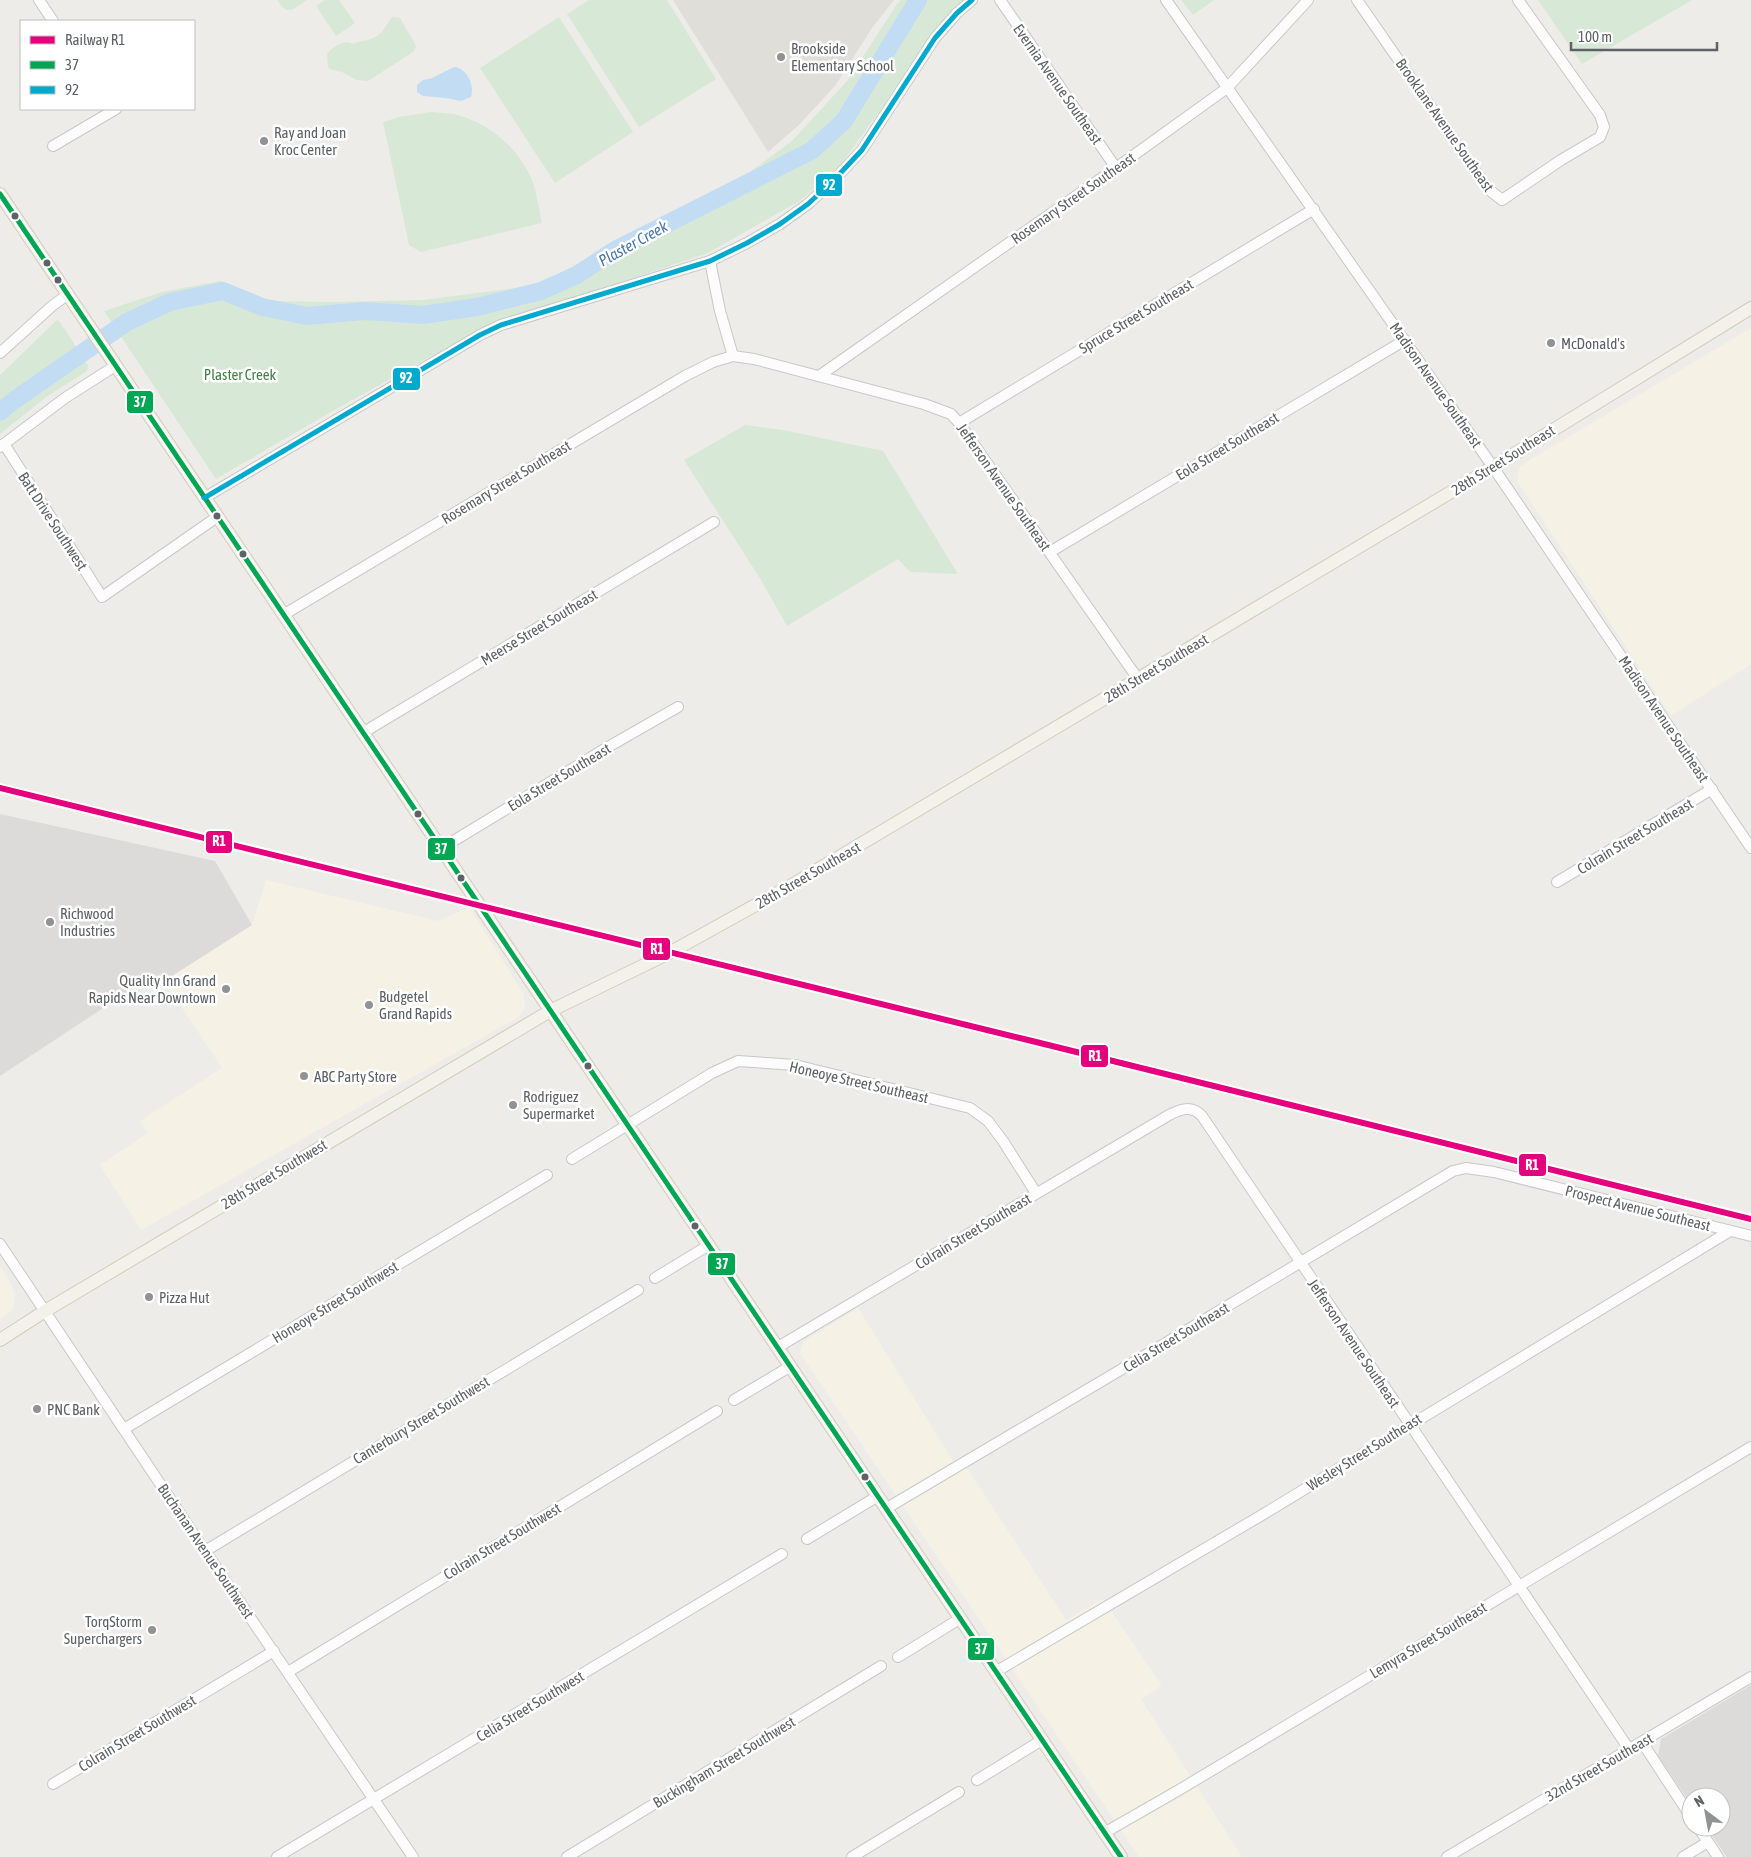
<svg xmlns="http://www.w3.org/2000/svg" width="1751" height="1857" viewBox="0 0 1751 1857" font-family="'Asap Condensed',sans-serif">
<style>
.commercial{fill:#f5f1e4}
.industrial{fill:#dddbd9}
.education{fill:#e0ded9}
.green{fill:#d8e8d6}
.water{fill:#c2ddf3}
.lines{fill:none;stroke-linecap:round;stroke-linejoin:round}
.river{stroke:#c2ddf3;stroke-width:18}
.minor-casing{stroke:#c8c8c8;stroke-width:12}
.major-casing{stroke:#d3ccb9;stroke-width:14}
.minor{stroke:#fcfcfc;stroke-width:10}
.major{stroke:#f2f1ea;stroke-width:12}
.bus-1-casing{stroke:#fff;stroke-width:9}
.bus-2-casing{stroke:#fff;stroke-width:9}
.bus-1{stroke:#00a651;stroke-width:5}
.bus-2{stroke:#00a9ce;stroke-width:5}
.rail-1-casing{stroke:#fff;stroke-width:10}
.rail-1{stroke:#e5007d;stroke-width:6}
.poi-dot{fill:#909294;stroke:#fff;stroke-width:2}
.bus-dot{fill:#5e6166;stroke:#fff;stroke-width:2}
.labels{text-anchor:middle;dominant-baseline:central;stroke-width:5;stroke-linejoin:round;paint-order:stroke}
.poi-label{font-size:15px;fill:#5e6166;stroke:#fff;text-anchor:start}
.street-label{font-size:15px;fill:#5e6166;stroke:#fff}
.park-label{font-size:15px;fill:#3f8444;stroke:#fff}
.water-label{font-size:16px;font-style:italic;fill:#4c77a8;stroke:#fff}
.line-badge{stroke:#fff;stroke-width:2}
.badge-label{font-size:14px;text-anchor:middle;font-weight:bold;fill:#fff}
</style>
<rect width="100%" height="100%" fill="#edece9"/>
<g class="commercial">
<path d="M1751 328V664L1671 716 1517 481 1520 466Z"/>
<path d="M266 880 438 921 469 907 523 993 525 1009 517 1018 141 1230 100 1165 148 1133 140 1121 222 1068 164 981 252 925Z"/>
<path d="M0 1266 8 1278 15 1294 13 1310 0 1319Z"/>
<path d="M858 1308 953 1461 960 1457 1066 1620 1103 1599 1162 1686 1141 1699 1242 1857H1139L800 1353 803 1342Z"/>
</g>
<g class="industrial">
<path d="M0 814 215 861 252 925 164 981 135 987 0 1076Z"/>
<path d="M1751 1685V1857H1727L1706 1827H1721V1797H1691V1804L1658 1756 1661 1739Z"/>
</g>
<path class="education" d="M673 0H894L872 28 835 86 799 125 768 152Z"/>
<g class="green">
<path d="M277 0H307C293 9 288 17 277 0Z"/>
<path d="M325 0H339L355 23 336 36 316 6Z"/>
<path d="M589 0H667L716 79 639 127 567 14Z"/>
<path d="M901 0H967L945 20 920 51 879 112 839 167 801 200 708 253 603 288 520 313 478 330 331 412 216 479 104 311 162 292 220 281 269 301 331 302 423 300 538 285 646 227 732 185 792 141 848 80 897 4Z"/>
<path d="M1181 0H1214L1193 15Z"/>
<path d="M1538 0H1692L1582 64Z"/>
<path d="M393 17 400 18 415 44 416 47 413 52 368 81 357 80 342 72 330 69 328 67 327 54C334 46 344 39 353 44 360 40 370 41 377 36 386 30 386 23 393 17Z"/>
<path d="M559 17 633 132 555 183 480 68Z"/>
<path d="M431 112C440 113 449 113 458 115 490 124 518 148 531 178 537 192 539 209 542 223L421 252 409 245 383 122 399 117Z"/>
<path d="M57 320 60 322 88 365 87 371 46 397 0 434V375Z"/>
<path d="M745 425 783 430 883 451 958 574 910 572 898 559 787 626 761 580 684 460Z"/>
</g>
<path class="water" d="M454 67C467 68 475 85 471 97L461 101 446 98 423 96 417 92V85L423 80 432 78Z"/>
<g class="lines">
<path class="river" d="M0 412 13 401 127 322 170 302 223 291 262 307 307 316 364 311 423 315 477 307 541 291 577 275 615 250 811 151 844 121 918 0"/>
<defs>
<g id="minor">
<path d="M39 0 53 21"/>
<path d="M1000 0 1116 168"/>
<path d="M1166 0 1493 467 1751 848"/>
<path d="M1357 0 1487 188 1502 200 1561 160 1600 137 1604 127 1600 115 1518 0"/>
<path d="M53 146 116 109"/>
<path d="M710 261 720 311 733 356"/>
<path d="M0 353 52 306 67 295"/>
<path d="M819 376 1116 168 1227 88 1308 0"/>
<path d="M959 423 1314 209"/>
<path d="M4 444 102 597 217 517"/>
<path d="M0 447 65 398 115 366"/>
<path d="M204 498 480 335 501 325 710 261 747 243 780 224 808 204 834 180 862 150 935 38 957 13 972 0"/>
<path d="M1050 552 1405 340"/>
<path d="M283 615 685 376 713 362 733 356 754 359 924 404 951 414 959 423 1138 679"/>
<path d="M364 732 714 522"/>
<path d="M442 848 608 747 678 707"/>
<path d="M1557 882 1712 789"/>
<path d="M572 1159 712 1073 738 1061 795 1065 970 1108 988 1121 1003 1141 1036 1193"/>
<path d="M0 1244 205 1551 413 1857"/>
<path d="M655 1278 709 1245"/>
<path d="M778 1347 1169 1115C1181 1109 1191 1105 1202 1116L1629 1749"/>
<path d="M734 1400 791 1366"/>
<path d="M124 1429 547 1175"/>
<path d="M887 1508 1144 1356 1453 1171 1466 1168 1494 1172 1751 1236"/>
<path d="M807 1539 878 1496"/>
<path d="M205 1551 638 1290"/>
<path d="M898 1657 961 1618"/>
<path d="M997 1671 1262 1515 1730 1231"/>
<path d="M288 1672 717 1411"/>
<path d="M1642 1742 1691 1817"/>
<path d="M977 1780 1042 1740"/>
<path d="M53 1784 274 1651"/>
<path d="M1698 1827 1718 1857"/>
<path d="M1104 1833 1179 1790 1751 1447"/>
<path d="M277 1857 782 1554"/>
<path d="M567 1857 881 1666"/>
<path d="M852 1857 959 1792"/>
<path d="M1447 1857 1751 1677"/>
<path d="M1683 1857 1708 1842"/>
</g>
<g id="major">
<path d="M0 194 1121 1857"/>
<path d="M0 1340 45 1311 550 1011 671 952 797 882 1493 467 1751 308"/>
</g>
</defs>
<use href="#minor" class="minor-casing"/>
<use href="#major" class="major-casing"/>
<use href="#minor" class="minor"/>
<use href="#major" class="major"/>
<defs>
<path id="bus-1" d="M0 194 1121 1857"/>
<path id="bus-2" d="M204 498 480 335 501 325 710 261 747 243 780 224 808 204 834 180 862 150 935 38 957 13 972 0"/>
</defs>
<use href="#bus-1" class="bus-1-casing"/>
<use href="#bus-2" class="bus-2-casing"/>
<use href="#bus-1" class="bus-1"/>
<use href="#bus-2" class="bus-2"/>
<defs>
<path id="rail-1" d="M0 788 1028 1040 1751 1219"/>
</defs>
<use href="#rail-1" class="rail-1-casing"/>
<use href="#rail-1" class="rail-1"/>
</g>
<g class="poi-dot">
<circle cx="781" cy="57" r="5"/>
<circle cx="264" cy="141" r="5"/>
<circle cx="1551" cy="343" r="5"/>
<circle cx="50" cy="922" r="5"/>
<circle cx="226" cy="989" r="5"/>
<circle cx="369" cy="1005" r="5"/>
<circle cx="304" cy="1076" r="5"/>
<circle cx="513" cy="1105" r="5"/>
<circle cx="149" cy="1297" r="5"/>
<circle cx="37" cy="1409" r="5"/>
<circle cx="152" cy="1630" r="5"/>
</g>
<g class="bus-dot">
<circle cx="15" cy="216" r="4.5"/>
<circle cx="47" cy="263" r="4.5"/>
<circle cx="58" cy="280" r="4.5"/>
<circle cx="217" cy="516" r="4.5"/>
<circle cx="243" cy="554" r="4.5"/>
<circle cx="418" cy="814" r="4.5"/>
<circle cx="461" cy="878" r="4.5"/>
<circle cx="588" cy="1066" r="4.5"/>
<circle cx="695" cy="1226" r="4.5"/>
<circle cx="865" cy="1477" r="4.5"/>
</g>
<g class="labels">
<g class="poi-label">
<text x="791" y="48">Brookside<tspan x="791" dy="17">Elementary School</tspan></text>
<text x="274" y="132">Ray and Joan<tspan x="274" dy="17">Kroc Center</tspan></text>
<text x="1561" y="343">McDonald's</text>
<text x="60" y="913">Richwood<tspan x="60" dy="17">Industries</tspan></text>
<text x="216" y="980" text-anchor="end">Quality Inn Grand<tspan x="216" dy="17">Rapids Near Downtown</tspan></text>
<text x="379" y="996">Budgetel<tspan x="379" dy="17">Grand Rapids</tspan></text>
<text x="314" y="1076">ABC Party Store</text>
<text x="523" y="1096">Rodriguez<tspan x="523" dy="17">Supermarket</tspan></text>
<text x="159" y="1297">Pizza Hut</text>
<text x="47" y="1409">PNC Bank</text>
<text x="142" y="1621" text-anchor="end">TorqStorm<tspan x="142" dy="17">Superchargers</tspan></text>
</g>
<g class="street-label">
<text transform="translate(1058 84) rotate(55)">Evernia Avenue Southeast</text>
<text transform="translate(1445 125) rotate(55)">Brooklane Avenue Southeast</text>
<text transform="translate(1073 198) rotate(-35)">Rosemary Street Southeast</text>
<text transform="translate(1136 316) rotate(-31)">Spruce Street Southeast</text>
<text transform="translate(1436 385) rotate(55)">Madison Avenue Southeast</text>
<text transform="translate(1227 446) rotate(-31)">Eola Street Southeast</text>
<text transform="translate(1503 460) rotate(-32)">28th Street Southeast</text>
<text transform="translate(506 482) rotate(-31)">Rosemary Street Southeast</text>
<text transform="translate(1004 487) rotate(55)">Jefferson Avenue Southeast</text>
<text transform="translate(53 521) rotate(57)">Batt Drive Southwest</text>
<text transform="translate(539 627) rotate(-31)">Meerse Street Southeast</text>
<text transform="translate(1156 668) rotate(-31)">28th Street Southeast</text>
<text transform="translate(1664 719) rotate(56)">Madison Avenue Southeast</text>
<text transform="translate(559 777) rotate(-31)">Eola Street Southeast</text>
<text transform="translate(1635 836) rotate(-31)">Colrain Street Southeast</text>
<text transform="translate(808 875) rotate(-30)">28th Street Southeast</text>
<text transform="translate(859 1082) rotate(13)">Honeoye Street Southeast</text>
<text transform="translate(274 1174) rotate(-31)">28th Street Southwest</text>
<text transform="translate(1638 1208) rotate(14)">Prospect Avenue Southeast</text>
<text transform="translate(973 1231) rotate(-31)">Colrain Street Southeast</text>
<text transform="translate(335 1302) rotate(-31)">Honeoye Street Southwest</text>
<text transform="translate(1176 1337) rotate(-31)">Celia Street Southeast</text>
<text transform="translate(1354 1343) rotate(56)">Jefferson Avenue Southeast</text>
<text transform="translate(421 1420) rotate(-31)">Canterbury Street Southwest</text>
<text transform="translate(1364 1452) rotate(-32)">Wesley Street Southeast</text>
<text transform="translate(502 1541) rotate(-31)">Colrain Street Southwest</text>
<text transform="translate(206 1551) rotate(56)">Buchanan Avenue Southwest</text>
<text transform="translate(1428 1640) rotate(-31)">Lemyra Street Southeast</text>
<text transform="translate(530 1706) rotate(-31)">Celia Street Southwest</text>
<text transform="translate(137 1733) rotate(-31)">Colrain Street Southwest</text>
<text transform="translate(724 1762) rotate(-31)">Buckingham Street Southwest</text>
<text transform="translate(1599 1767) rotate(-30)">32nd Street Southeast</text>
</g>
<g class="park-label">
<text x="240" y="374">Plaster Creek</text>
</g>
<g class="water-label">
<text transform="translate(633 243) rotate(-29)">Plaster Creek</text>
</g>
</g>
<g class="line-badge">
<rect x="815" y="173" width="28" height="24" rx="5" fill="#00a9ce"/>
<rect x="392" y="367" width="29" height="24" rx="5" fill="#00a9ce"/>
<rect x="126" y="390" width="28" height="24" rx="5" fill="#00a651"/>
<rect x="205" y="830" width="28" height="24" rx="5" fill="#e5007d"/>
<rect x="427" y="837" width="29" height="24" rx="5" fill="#00a651"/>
<rect x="642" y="937" width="29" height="24" rx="5" fill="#e5007d"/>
<rect x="1080" y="1044" width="29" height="24" rx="5" fill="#e5007d"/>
<rect x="1518" y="1153" width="29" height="24" rx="5" fill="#e5007d"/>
<rect x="707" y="1252" width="29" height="24" rx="5" fill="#00a651"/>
<rect x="967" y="1637" width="28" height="24" rx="5" fill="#00a651"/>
</g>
<g class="badge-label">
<text x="829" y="190">92</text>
<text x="406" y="383">92</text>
<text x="140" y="407">37</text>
<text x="219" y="846">R1</text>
<text x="441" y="854">37</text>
<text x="657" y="954">R1</text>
<text x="1095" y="1061">R1</text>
<text x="1532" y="1170">R1</text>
<text x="722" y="1269">37</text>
<text x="981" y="1654">37</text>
</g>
<rect x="20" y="20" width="175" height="90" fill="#ffffff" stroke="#bfc0c2"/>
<rect x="30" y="36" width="25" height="8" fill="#e5007d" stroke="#bfc0c2"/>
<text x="65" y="45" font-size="15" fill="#5e6166">Railway R1</text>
<rect x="30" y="61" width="25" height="8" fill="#00a651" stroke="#bfc0c2"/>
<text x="65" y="70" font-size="15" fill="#5e6166">37</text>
<rect x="30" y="86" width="25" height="8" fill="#00a9ce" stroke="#bfc0c2"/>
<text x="65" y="95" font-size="15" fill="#5e6166">92</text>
<g transform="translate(1706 1812) rotate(328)"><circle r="24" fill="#ffffff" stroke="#bfc0c2"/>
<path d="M0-4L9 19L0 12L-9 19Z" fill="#909294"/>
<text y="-8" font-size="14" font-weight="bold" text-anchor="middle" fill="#5e6166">N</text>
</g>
<path d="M1571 42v8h146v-8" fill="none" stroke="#5e6166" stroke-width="2.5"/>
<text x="1578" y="42" font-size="15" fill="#5e6166" stroke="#ffffff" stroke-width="4" paint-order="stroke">100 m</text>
</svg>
